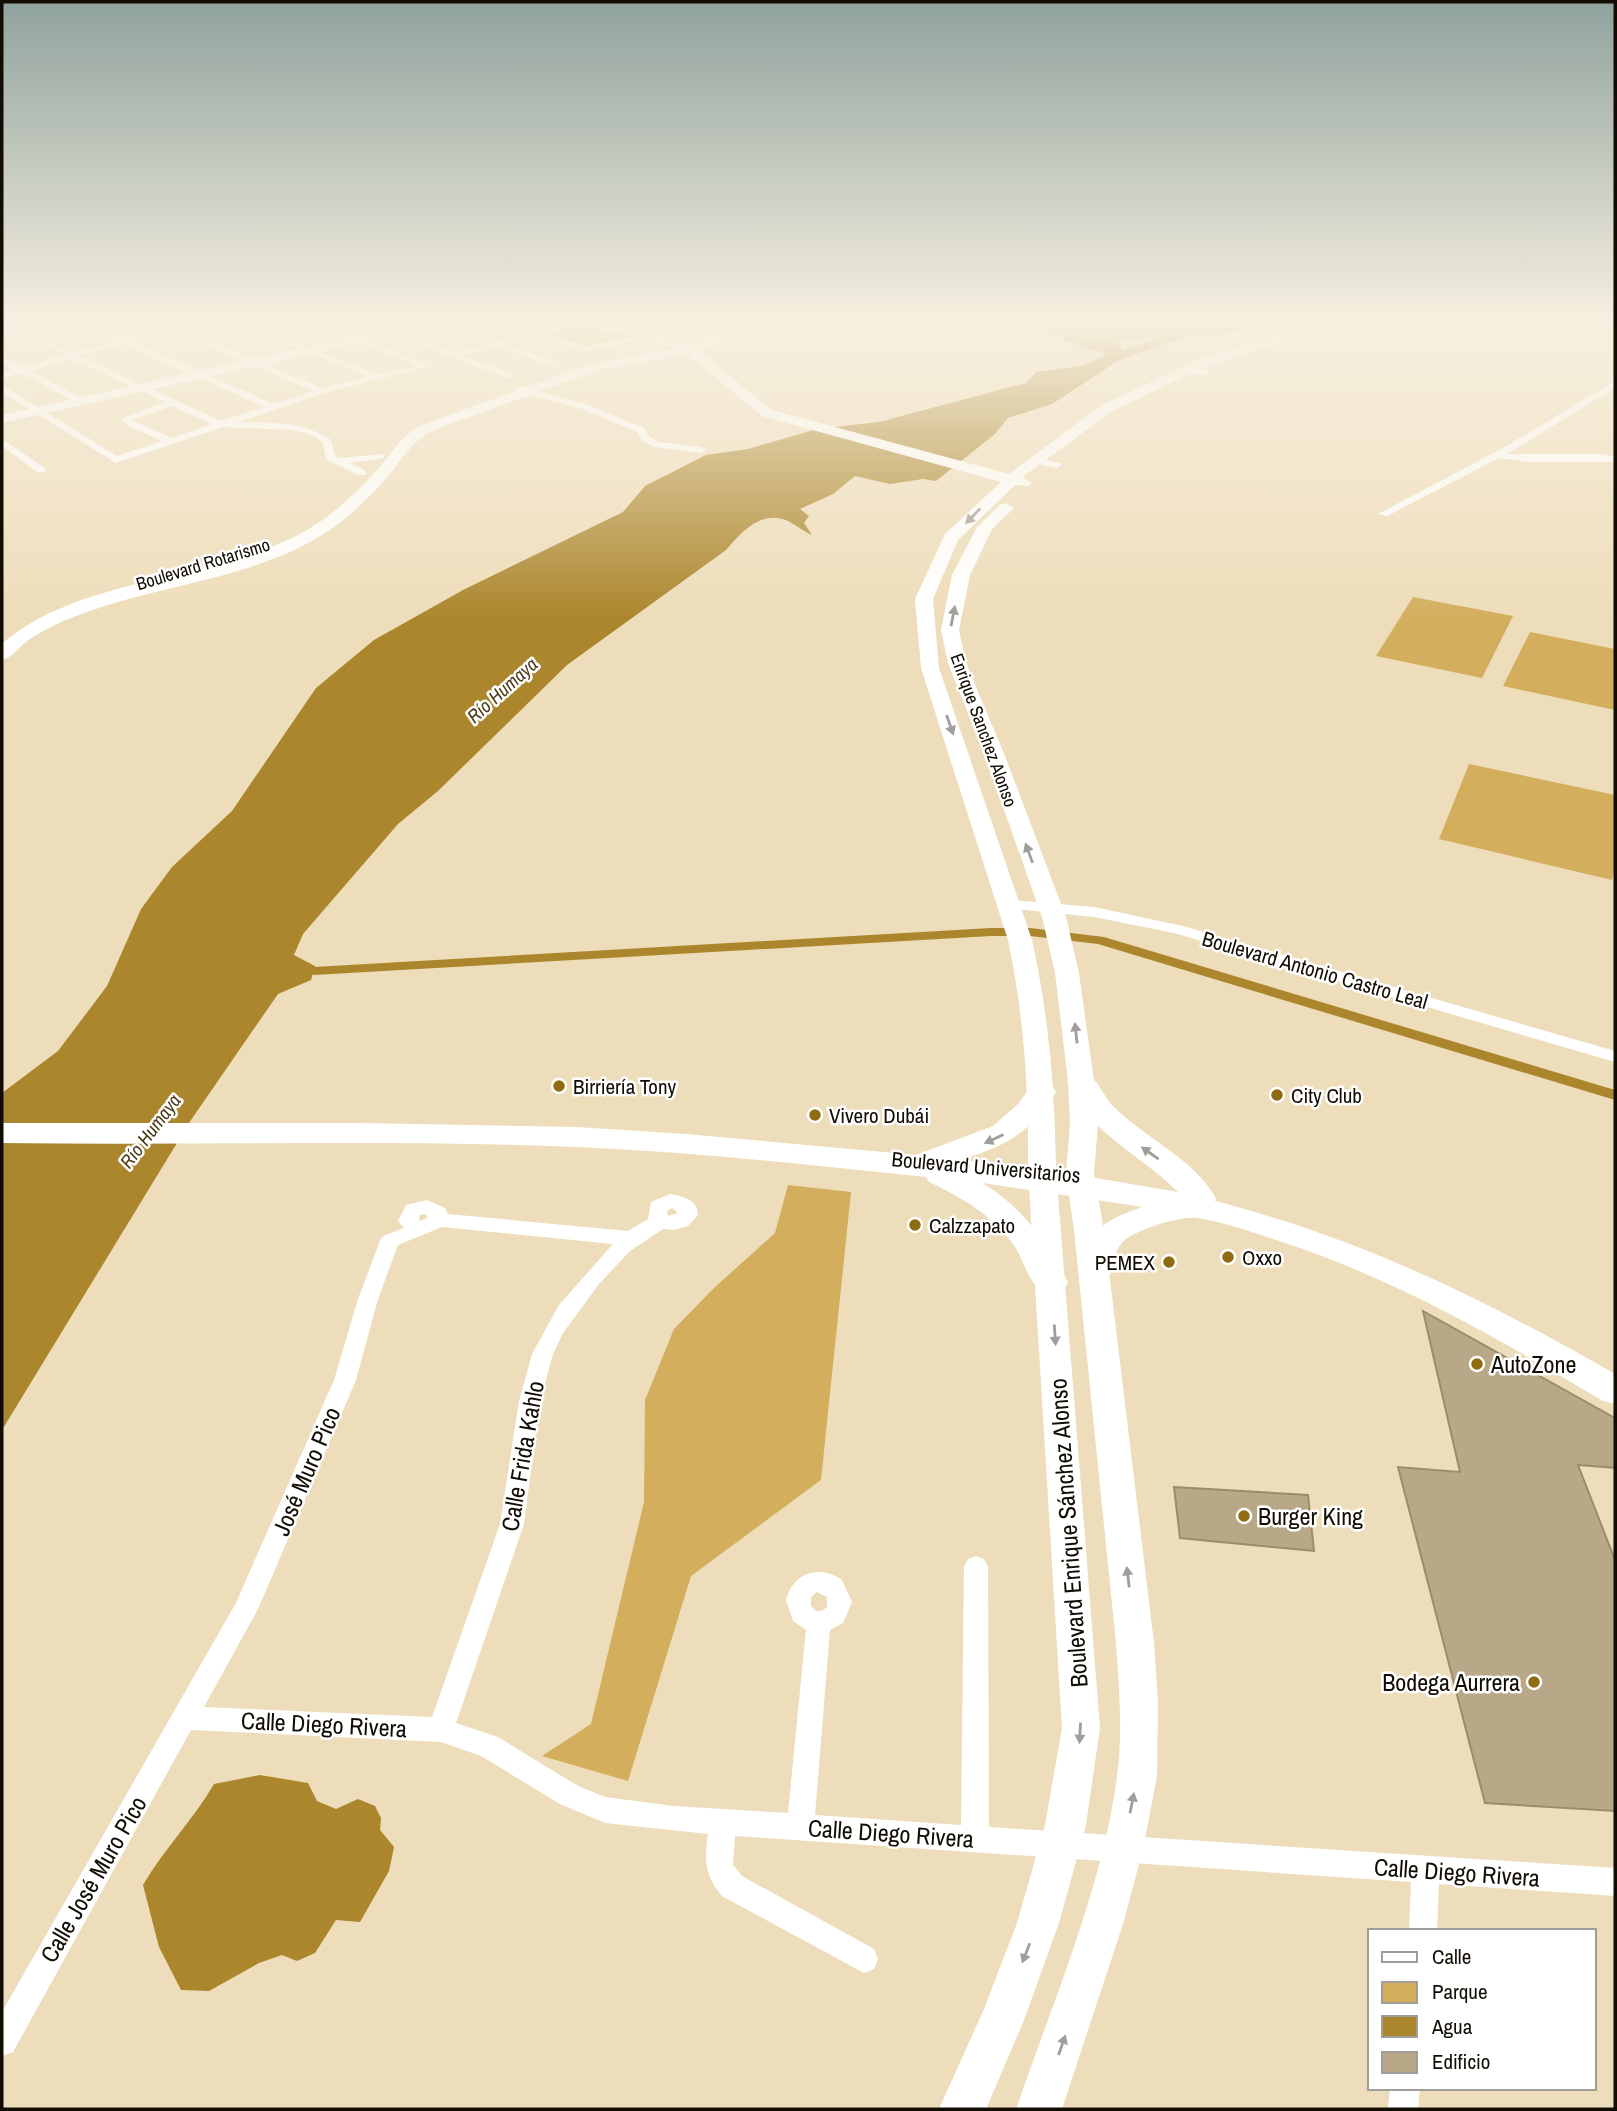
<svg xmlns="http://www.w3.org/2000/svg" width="1617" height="2111" viewBox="0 0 1617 2111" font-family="'Archivo Narrow',sans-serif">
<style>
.green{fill:#d3ae5d}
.water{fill:#ab862c}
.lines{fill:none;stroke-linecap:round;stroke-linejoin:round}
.canal{fill:#ab862c;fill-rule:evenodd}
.river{fill:#ab862c;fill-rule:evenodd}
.building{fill:#b8a887;stroke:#9b8c6b;stroke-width:2}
.street{fill:#fff;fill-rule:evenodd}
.secondary{fill:#fff;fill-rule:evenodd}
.primary{fill:#fff;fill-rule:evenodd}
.oneway{fill:#a09e9a}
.poi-dot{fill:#8f6c10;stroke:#fff;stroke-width:2.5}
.labels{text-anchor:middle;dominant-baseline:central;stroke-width:5;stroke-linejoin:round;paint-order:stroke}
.far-street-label{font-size:18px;fill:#120d03;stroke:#fff}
.far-water-label{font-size:19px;font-style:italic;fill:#4b3b16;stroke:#fff}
.street-label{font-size:21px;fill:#120d03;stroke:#fff}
.poi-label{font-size:21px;fill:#120d03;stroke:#fff;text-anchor:start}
.near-poi-label{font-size:24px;fill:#120d03;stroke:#fff;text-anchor:start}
.near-street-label{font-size:24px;fill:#120d03;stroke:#fff}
</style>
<rect width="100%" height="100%" fill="#eeddba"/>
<g class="green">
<path d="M581 325 637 335 642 337C623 337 608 346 588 346 575 346 557 337 544 333Z"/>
<path d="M1413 597 1513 616 1482 678 1376 656Z"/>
<path d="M1530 632 1615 649V710L1503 686Z"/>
<path d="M1469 764 1615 795V867L1612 880 1439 839Z"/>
<path d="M788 1185 851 1192 821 1480 691 1576 628 1781 542 1756 591 1724 644 1502 645 1400 674 1329 714 1288 775 1233Z"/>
</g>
<g class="water">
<path d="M1063 323H1273L1235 332 1119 340 1124 357 1052 404 1008 418 995 434 936 481 923 479 890 484 855 476 833 494 800 509 809 516 804 523 812 535C802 531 792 521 782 519 759 512 740 534 726 550L567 665 438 791 398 824 303 934 294 955 315 966 311 980 278 994 191 1120 2 1430V1093L58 1051 107 986 141 909 172 867 232 811 316 688 374 640 463 590 623 512 645 486 706 455 748 449 817 429 879 422 1026 383 1036 372 1103 363V353L1065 341 1060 336 1046 330Z"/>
<path d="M260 1775 308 1783 317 1801 336 1809 358 1799 375 1806 381 1818 380 1830 394 1847 389 1871 360 1922 336 1920 315 1953 297 1961 282 1955 259 1963 209 1991 181 1990 159 1947 143 1885C164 1849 193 1820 214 1784Z"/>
</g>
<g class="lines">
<path class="canal" d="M991 928H1030L1104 937 1615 1090V1100L1098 944 1030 936H991L314 975 307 971 314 967Z"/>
<path class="river" d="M1207 323H1226L1116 361 1068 381 1063 382 1056 378 1106 355Z"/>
</g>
<g class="building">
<path d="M1423 1311 1615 1418V1468L1578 1465 1615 1560V1811L1485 1803 1398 1467 1460 1472Z"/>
<path d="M1174 1487 1308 1495 1314 1551 1180 1538Z"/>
</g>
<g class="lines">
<g class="street">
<path d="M2 323H9L73 353 115 341 77 323H88L123 338 164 326 159 323H170L322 388 368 377 236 323H247L378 375 417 366 313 323H324L430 366 324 393 239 422C271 423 303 421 331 440L335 456 340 458 384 454V458L350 463 366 471V475H358L326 459 323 443 312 435 294 430 223 427 116 463 2 392V385L117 456 162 441 128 426 121 419 165 402 71 359 30 371 84 399V403H78L21 373 2 379V373L14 370 2 363V357L23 367 64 355 2 326ZM171 330 313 391 274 404 131 341ZM122 344 265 407 221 421 80 356ZM172 406 212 424 172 438 132 420Z"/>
<path d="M354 323H365L379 330 372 332Z"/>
<path d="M443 323 498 341 528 332 505 323H517L537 330 561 323H592L545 333 586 346 632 337 636 340 585 352 536 335 506 344 554 361 555 363 551 366 497 346 463 356 513 374 514 376 510 379 399 337 406 335 455 353 489 343 443 327Z"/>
<path d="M624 323H635L616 330V326Z"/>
<path d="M673 323H683L684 324 680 326Z"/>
<path d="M1189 366 1208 371 1209 373 1205 376 1186 371V367Z"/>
<path d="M1615 381V388L1507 454H1600L1615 456V462H1527L1499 458 1387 516 1378 514 1503 448Z"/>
<path d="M519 386 588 405 644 428 650 437 659 442 701 447 706 450 701 453 654 447 643 441 637 432 582 409 516 391 514 389Z"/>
<path d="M2 439 45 468V472H37L2 446Z"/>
<path d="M1035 458 1061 463 1062 465 1057 468 1031 463V459Z"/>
<path d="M1011 900 1094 907 1183 926 1615 1051V1062L1174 933 1094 917 1005 908 1003 905 1005 902Z"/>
<path d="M670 1194C683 1197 698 1199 698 1215L688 1226 673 1230 663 1229 630 1251 599 1284 563 1333 553 1354 540 1401 524 1524 456 1723 498 1737 578 1786 605 1797 674 1806 788 1813 806 1630 793 1621 786 1600C793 1573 819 1564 842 1580L852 1602 843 1623 830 1630 815 1815 961 1825 964 1566 968 1559 976 1556 984 1559 988 1566 989 1827 1615 1868V1896L1439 1884 1437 1931H1409L1411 1882 735 1836 733 1865 742 1876 874 1949 878 1959 874 1969 864 1973 722 1896C705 1878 704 1858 708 1834L605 1823 560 1804 481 1756 441 1742 191 1730 13 2052 2 2056V2012L236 1603 334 1380 358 1299 380 1241 383 1236 404 1228 398 1221 406 1205 427 1200 445 1208 448 1214 628 1231 648 1219 651 1202ZM672 1208 678 1213 668 1216 667 1211ZM425 1214 428 1217 421 1221 419 1219 420 1215ZM442 1227 613 1244 559 1305 532 1354 519 1401 500 1524 432 1717 204 1707 258 1609 356 1380 378 1299 398 1245ZM817 1592 827 1597V1607L822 1611H816L811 1606V1597Z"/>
<path d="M1390 2088H1420L1418 2109H1388Z"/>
</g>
<g class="secondary">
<path d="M401 323H420L359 343 2 423V415L356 336Z"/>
<path d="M546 323H558L554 330 550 331 544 327Z"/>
<path d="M583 323C621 323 654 333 689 345L712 335 715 323H727L723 340 699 351 772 410 1009 474 1102 405 1195 361 1317 323H1360L1313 339 1307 334 1205 367 1112 411 1024 476 1023 478 1032 483 1029 486 1015 485 958 540 933 599 939 668 1032 940C1049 1016 1055 1092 1056 1170L1100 1728 1086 1825 1059 1923 1024 2020 986 2109H939L984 2009 1017 1923 1045 1825 1062 1728 1028 1170C1029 1092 1024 1016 1008 940L921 668 915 599 945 534 1001 482 762 416 687 354 598 370 429 432C410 444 400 462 386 479 370 497 351 515 331 529 257 580 161 583 79 615 62 621 43 630 27 641 18 648 13 657 2 660V644C77 578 206 581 296 536 326 521 353 497 375 472 390 456 400 437 419 426L590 364 675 349 643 337 589 327Z"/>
<path d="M1006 503 1014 508 992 529 970 575 959 630 966 663 1005 756 1066 917 1079 973 1094 1081 1098 1124 1094 1174 1104 1230 1154 1643 1158 1703 1157 1776 1143 1849 1123 1924 1062 2109H1016C1053 2002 1102 1889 1117 1777 1123 1733 1119 1687 1116 1643L1074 1230 1066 1174 1070 1124 1068 1081 1055 973 1042 917 985 756 948 663 941 630 952 575 977 527 1000 505Z"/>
</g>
<path class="primary" d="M1081 1072C1098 1076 1102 1095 1114 1107 1146 1139 1193 1158 1216 1198L1215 1201C1362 1239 1484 1299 1615 1374V1404L1603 1401C1499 1339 1394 1278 1279 1241 1252 1232 1224 1222 1197 1218 1179 1216 1140 1229 1126 1239 1110 1252 1115 1270 1105 1286L1094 1290 1083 1286C1078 1278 1079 1274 1080 1265 1085 1231 1113 1216 1143 1207L982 1183C1023 1207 1046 1242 1068 1282L1064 1290C1056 1293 1050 1295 1042 1291 1028 1283 1023 1257 1013 1244 992 1215 961 1197 929 1182L926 1177C811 1165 694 1152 578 1147 386 1139 194 1146 2 1143V1123H361L577 1127 686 1134 916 1155 993 1126 1018 1104 1032 1085 1042 1083 1052 1085 1056 1092C1029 1134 1007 1145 961 1160L1066 1173 1178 1192C1152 1166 1120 1148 1094 1122 1083 1110 1075 1095 1067 1081L1071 1075Z"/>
</g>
<defs><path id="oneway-solid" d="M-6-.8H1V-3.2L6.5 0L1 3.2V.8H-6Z" transform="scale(1.75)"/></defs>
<g class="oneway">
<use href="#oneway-solid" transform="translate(973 516) rotate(134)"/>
<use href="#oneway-solid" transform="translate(953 616) rotate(-79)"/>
<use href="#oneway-solid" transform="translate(950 725) rotate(71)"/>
<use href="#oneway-solid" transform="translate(1029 853) rotate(-110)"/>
<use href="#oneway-solid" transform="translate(1076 1033) rotate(-96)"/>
<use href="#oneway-solid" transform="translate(994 1139) rotate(155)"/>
<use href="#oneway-solid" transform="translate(1150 1153) rotate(-145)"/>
<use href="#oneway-solid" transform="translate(1055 1335) rotate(86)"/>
<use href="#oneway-solid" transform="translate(1128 1577) rotate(-97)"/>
<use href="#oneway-solid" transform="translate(1080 1733) rotate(93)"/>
<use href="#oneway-solid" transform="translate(1132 1803) rotate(-79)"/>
<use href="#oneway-solid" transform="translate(1026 1953) rotate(111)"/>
<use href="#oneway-solid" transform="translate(1062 2045) rotate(-71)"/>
</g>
<linearGradient id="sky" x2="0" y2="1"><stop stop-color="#8fa29d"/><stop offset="0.52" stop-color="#f7f0e0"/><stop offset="1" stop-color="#f7f0e0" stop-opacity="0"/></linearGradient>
<rect width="1617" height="619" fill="url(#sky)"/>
<g class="poi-dot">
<circle cx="559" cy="1086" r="7"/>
<circle cx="1277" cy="1095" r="7"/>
<circle cx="815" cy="1115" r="7"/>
<circle cx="915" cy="1225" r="7"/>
<circle cx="1228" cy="1257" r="7"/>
<circle cx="1169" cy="1262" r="7"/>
<circle cx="1477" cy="1364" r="7"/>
<circle cx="1244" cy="1516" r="7"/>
<circle cx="1534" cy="1682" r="7"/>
</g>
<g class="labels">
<g class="far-street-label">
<text transform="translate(203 564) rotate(-17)">Boulevard Rotarismo</text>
<text transform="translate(984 730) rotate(70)">Enrique Sanchez Alonso</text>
</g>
<g class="far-water-label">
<text transform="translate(502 690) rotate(-42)">Río Humaya</text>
<text transform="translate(150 1131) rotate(-53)">Río Humaya</text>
</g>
<g class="street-label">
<text transform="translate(1315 970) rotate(16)">Boulevard Antonio Castro Leal</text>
<text transform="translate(986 1167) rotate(5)">Boulevard Universitarios</text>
</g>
<g class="poi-label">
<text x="573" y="1086">Birriería Tony</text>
<text x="1291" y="1095">City Club</text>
<text x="829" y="1115">Vivero Dubái</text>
<text x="929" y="1225">Calzzapato</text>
<text x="1242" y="1257">Oxxo</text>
<text x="1155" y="1262" text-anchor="end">PEMEX</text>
</g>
<g class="near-poi-label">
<text x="1491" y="1364">AutoZone</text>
<text x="1258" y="1516">Burger King</text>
<text x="1520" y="1682" text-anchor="end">Bodega Aurrera</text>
</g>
<g class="near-street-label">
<text transform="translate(522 1456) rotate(-80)">Calle Frida Kahlo</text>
<text transform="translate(306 1471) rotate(-67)">José Muro Pico</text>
<text transform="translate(1068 1533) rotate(-94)">Boulevard Enrique Sánchez Alonso</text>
<text transform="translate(324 1724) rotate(3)">Calle Diego Rivera</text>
<text transform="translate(891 1833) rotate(4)">Calle Diego Rivera</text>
<text transform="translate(1457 1872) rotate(4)">Calle Diego Rivera</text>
<text transform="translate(93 1879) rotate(-60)">Calle José Muro Pico</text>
</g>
</g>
<rect width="1617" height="2111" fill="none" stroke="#120d03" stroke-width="7"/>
<rect x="1368" y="1929" width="228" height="161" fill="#ffffff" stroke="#a09e9a" stroke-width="2"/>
<rect x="1382" y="1952" width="35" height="10" fill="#ffffff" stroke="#a09e9a" stroke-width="2"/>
<text x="1432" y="1964" font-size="21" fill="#120d03">Calle</text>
<rect x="1382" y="1982" width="35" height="21" fill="#d3ae5d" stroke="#a09e9a" stroke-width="2"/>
<text x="1432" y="1999" font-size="21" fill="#120d03">Parque</text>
<rect x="1382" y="2016" width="35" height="21" fill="#ab862c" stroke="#a09e9a" stroke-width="2"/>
<text x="1432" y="2034" font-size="21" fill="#120d03">Agua</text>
<rect x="1382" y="2052" width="35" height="21" fill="#b8a887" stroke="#a09e9a" stroke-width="2"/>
<text x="1432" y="2069" font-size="21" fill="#120d03">Edificio</text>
</svg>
